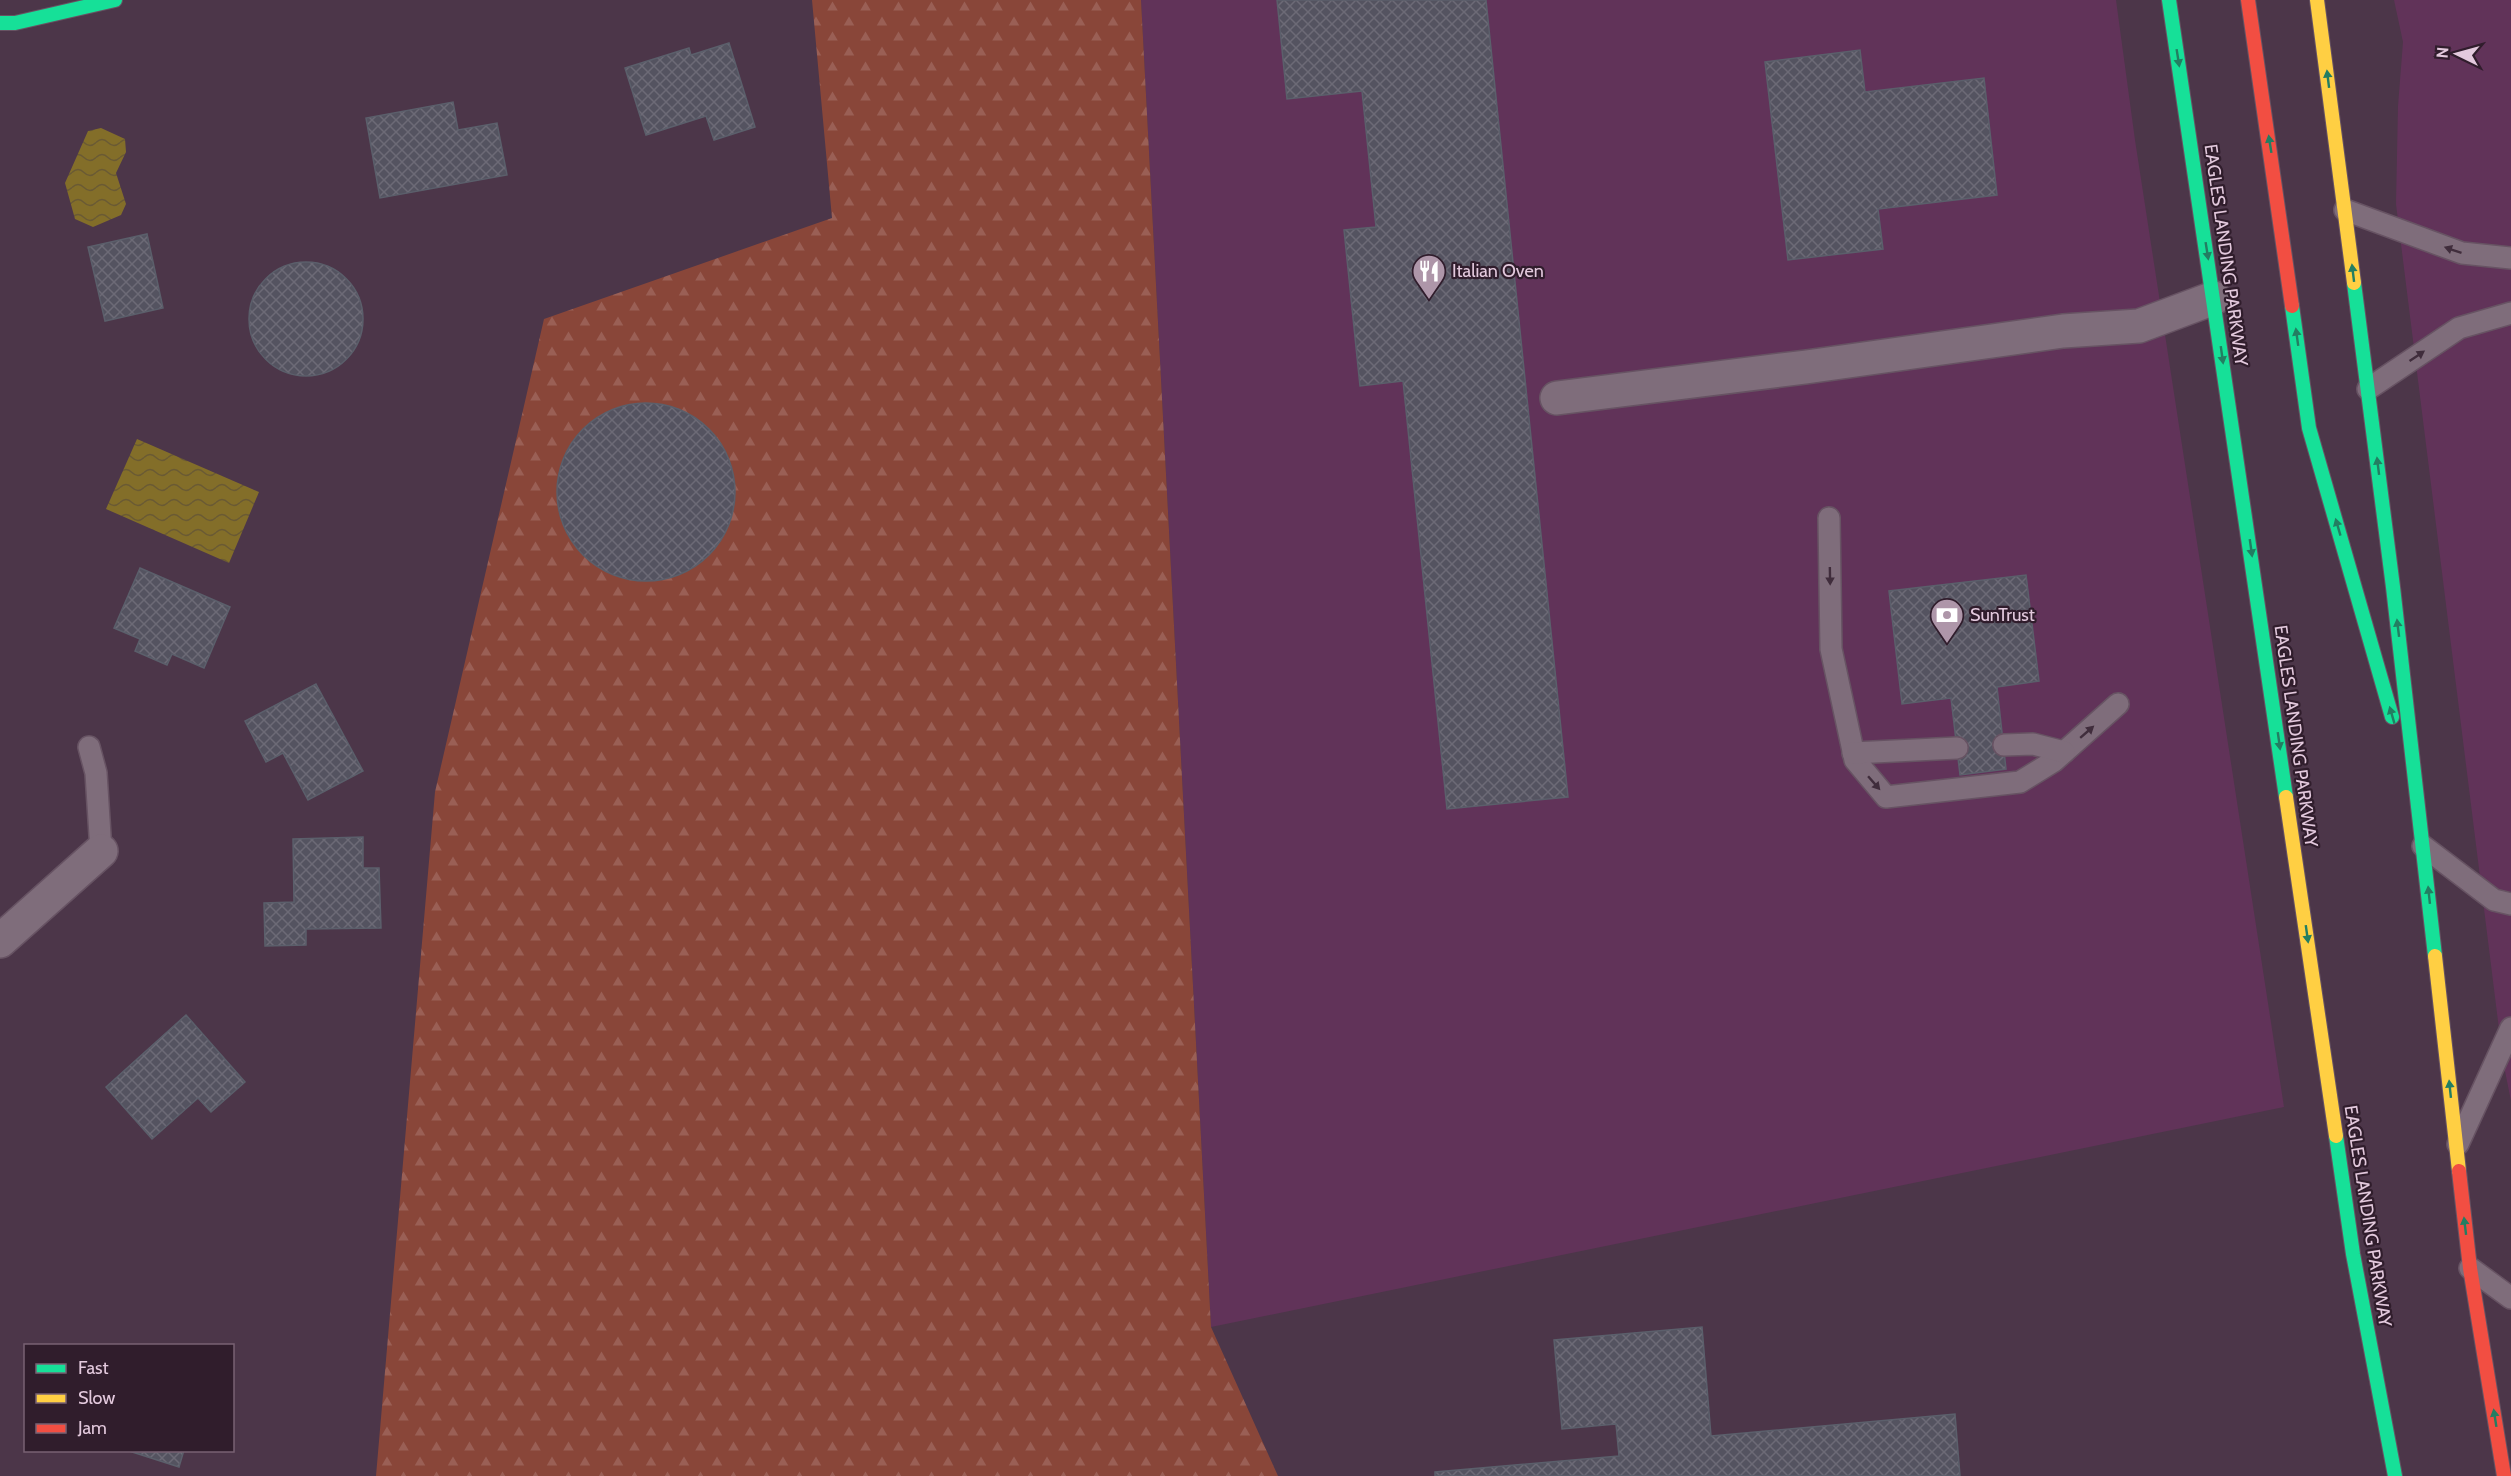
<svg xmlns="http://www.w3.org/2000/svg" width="2511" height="1476" viewBox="0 0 2511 1476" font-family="Cabin,sans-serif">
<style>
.built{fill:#613359}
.forest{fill:url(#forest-firs)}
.water{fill:url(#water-waves)}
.building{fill:url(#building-cross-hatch);stroke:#5b5f6b;stroke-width:1.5}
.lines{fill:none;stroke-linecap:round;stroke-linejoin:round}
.lane-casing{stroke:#675363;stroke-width:24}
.street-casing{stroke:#675363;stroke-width:36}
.fast-casing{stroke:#675363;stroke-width:16}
.slow-casing{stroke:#675363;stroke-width:16}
.jam-casing{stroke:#675363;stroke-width:16}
.lane{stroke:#7f6d7b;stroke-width:21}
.street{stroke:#7f6d7b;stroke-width:33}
.fast{stroke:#16e098;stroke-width:14}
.slow{stroke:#ffcf43;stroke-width:14}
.jam{stroke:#f24e42;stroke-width:14}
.oneway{fill:#237e62}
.oneway2{fill:#402d3c}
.labels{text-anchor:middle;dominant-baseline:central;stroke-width:4.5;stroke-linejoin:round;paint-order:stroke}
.street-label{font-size:18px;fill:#e3c9dd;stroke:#301d2c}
.poi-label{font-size:18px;fill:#e3c9dd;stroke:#301d2c;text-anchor:start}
</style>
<defs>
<pattern id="forest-firs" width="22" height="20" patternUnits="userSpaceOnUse" patternTransform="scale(1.5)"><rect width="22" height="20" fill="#894639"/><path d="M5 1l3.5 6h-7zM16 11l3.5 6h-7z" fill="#9a5f55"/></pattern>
<pattern id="water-waves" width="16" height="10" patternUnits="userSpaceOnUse" patternTransform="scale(1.5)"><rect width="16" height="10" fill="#836e29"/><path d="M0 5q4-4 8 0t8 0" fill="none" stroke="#6a5a33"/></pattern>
<pattern id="building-cross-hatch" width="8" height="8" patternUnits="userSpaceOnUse" patternTransform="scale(1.5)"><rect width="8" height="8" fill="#545360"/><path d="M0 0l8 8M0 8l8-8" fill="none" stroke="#6c6a76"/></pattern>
</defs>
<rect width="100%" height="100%" fill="#4c3649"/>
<g class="built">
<path d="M1141 0H2116L2135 140 2284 1107 1211 1327Z"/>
<path d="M2394 0H2511V1101L2503 1061 2396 204 2398 106 2403 42Z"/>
</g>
<path class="forest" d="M812 0H1141L1211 1327 1278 1476H376L435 792 544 319 832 218Z"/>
<g class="water">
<path d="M101 128 125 139 126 152 116 173 126 204 121 215 93 227 75 219 65 183 88 131Z"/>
<path d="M137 439 259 492 229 563 106 509Z"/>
</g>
<g class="building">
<path d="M1277 0H1486L1568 797 1447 809 1403 381 1360 386 1344 230 1376 227 1362 91 1287 99Z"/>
<path d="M729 43 755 127 714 140 706 116 646 135 625 68 689 48 691 55Z"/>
<path d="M1860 50 1865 92 1984 78 1997 195 1878 209 1883 249 1788 260 1765 62Z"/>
<path d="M453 102 458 130 497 123 507 175 380 198 366 118Z"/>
<path d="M147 234 163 308 105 321 88 247Z"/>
<circle cx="306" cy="319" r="57"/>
<circle cx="646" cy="492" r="89"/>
<path d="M140 568 230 607 204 668 172 654 167 665 135 651 140 639 114 628Z"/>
<path d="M2026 575 2039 681 1997 687 2006 769 1960 775 1951 698 1902 704 1889 591Z"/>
<path d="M316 684 363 771 308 800 283 753 266 762 245 721Z"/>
<path d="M363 837V868H379L381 928 306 929V945L265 946 264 903 294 902 293 839Z"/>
<path d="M186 1015 245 1082 211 1112 198 1098 152 1139 106 1087Z"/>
<path d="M1702 1327 1711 1436 1955 1414 1960 1476H1435V1472L1619 1456 1616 1424 1562 1429 1554 1340Z"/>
<path d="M126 1450H184L179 1467Z"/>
</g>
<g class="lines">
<defs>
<g id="lane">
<path d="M2345 210 2462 253 2511 258"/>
<path d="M2368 389 2459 328 2511 313"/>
<path d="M1829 518 1831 649 1855 760 1886 797 2020 782 2054 761 2118 704"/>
<path d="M2004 745 2033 744 2064 752"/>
<path d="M89 747 96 773 101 851"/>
<path d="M1853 753 1957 748"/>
<path d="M2423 846 2494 900 2511 904"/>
<path d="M2458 1144 2511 1028"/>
<path d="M2470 1268 2511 1298"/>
</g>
<g id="street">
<path d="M1557 398 1806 367 2063 331 2139 326 2214 298"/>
<path d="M0 941 101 851"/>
</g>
<g id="fast">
<path d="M2169 0 2286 797"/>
<path d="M0 23H15L115 0"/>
<path d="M2354 283 2393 587 2435 956"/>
<path d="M2292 306 2309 428 2392 717"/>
<path d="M2336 1136 2353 1254 2395 1476"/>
</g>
<g id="slow">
<path d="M2317 0 2354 283"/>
<path d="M2286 797 2336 1136"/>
<path d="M2435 956 2459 1171"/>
</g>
<g id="jam">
<path d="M2248 0 2292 306"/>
<path d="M2459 1171 2470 1268 2504 1476"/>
</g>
</defs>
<use href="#lane" class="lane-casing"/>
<use href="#street" class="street-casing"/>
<use href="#fast" class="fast-casing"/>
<use href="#slow" class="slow-casing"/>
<use href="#jam" class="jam-casing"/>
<use href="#lane" class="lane"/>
<use href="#street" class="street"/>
<use href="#fast" class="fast"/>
<use href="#slow" class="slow"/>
<use href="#jam" class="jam"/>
</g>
<defs><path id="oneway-solid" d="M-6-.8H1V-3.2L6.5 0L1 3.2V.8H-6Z" transform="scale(1.5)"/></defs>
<g class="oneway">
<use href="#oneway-solid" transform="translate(2178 58) rotate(81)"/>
<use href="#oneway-solid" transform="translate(2328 79) rotate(-97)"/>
<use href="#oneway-solid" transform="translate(2270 144) rotate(-99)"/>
<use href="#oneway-solid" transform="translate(2207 251) rotate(81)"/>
<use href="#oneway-solid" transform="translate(2353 273) rotate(-97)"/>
<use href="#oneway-solid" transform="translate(2297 337) rotate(-98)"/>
<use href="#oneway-solid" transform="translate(2222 355) rotate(82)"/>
<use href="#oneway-solid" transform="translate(2378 466) rotate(-97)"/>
<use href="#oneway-solid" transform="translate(2338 527) rotate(-106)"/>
<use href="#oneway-solid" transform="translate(2251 548) rotate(82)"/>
<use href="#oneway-solid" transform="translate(2398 628) rotate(-97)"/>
<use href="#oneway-solid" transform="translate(2392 715) rotate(-106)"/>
<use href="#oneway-solid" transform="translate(2279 741) rotate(82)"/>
<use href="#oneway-solid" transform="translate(2429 895) rotate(-96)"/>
<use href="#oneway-solid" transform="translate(2307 934) rotate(82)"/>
<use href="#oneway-solid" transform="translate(2450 1089) rotate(-96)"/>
<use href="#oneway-solid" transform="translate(2465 1226) rotate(-97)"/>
<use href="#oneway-solid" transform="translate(2495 1418) rotate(-99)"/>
</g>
<g class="oneway2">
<use href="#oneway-solid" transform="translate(2453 250) rotate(-161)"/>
<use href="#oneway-solid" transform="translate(2417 356) rotate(-34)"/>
<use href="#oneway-solid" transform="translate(1830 576) rotate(89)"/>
<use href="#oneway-solid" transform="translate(2087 732) rotate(-41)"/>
<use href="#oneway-solid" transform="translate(1874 783) rotate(49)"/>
</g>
<defs>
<symbol id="restaurant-pin" viewBox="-11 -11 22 30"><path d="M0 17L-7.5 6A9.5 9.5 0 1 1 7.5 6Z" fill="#ae96a9" stroke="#301d2c"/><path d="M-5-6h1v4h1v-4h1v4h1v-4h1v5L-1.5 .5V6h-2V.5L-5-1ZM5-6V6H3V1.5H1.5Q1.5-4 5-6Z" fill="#fff"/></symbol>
<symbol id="bank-pin" viewBox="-11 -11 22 30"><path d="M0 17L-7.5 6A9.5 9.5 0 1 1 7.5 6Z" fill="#ae96a9" stroke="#301d2c"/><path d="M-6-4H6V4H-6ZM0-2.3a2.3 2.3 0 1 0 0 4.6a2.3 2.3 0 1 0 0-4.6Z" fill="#fff"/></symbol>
</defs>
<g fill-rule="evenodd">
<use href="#restaurant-pin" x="1410" y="252" width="38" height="52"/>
<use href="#bank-pin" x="1928" y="596" width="38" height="52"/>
</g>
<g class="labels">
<g class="street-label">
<text transform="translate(2226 255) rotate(82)">EAGLES LANDING PARKWAY</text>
<text transform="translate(2296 736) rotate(82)">EAGLES LANDING PARKWAY</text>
<text transform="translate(2368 1216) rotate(81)">EAGLES LANDING PARKWAY</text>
</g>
<g class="poi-label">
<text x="1452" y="271">Italian Oven</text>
<text x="1970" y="615">SunTrust</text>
</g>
</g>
<rect x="24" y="1344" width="210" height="108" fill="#301d2c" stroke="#786273" stroke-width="1.5"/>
<rect x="36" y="1364" width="30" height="9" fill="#16e098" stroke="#786273" stroke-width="1.5"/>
<text x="78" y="1374" font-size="18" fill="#e3c9dd">Fast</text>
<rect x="36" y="1394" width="30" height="9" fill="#ffcf43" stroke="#786273" stroke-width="1.5"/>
<text x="78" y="1404" font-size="18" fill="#e3c9dd">Slow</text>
<rect x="36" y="1424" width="30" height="9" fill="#f24e42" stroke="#786273" stroke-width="1.5"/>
<text x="78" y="1434" font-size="18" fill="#e3c9dd">Jam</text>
<g transform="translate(2457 54) rotate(275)" stroke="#301d2c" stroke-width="4.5" paint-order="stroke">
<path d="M0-4.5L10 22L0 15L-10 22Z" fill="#e3c9dd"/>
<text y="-9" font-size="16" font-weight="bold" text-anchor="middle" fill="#e3c9dd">N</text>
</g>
</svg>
